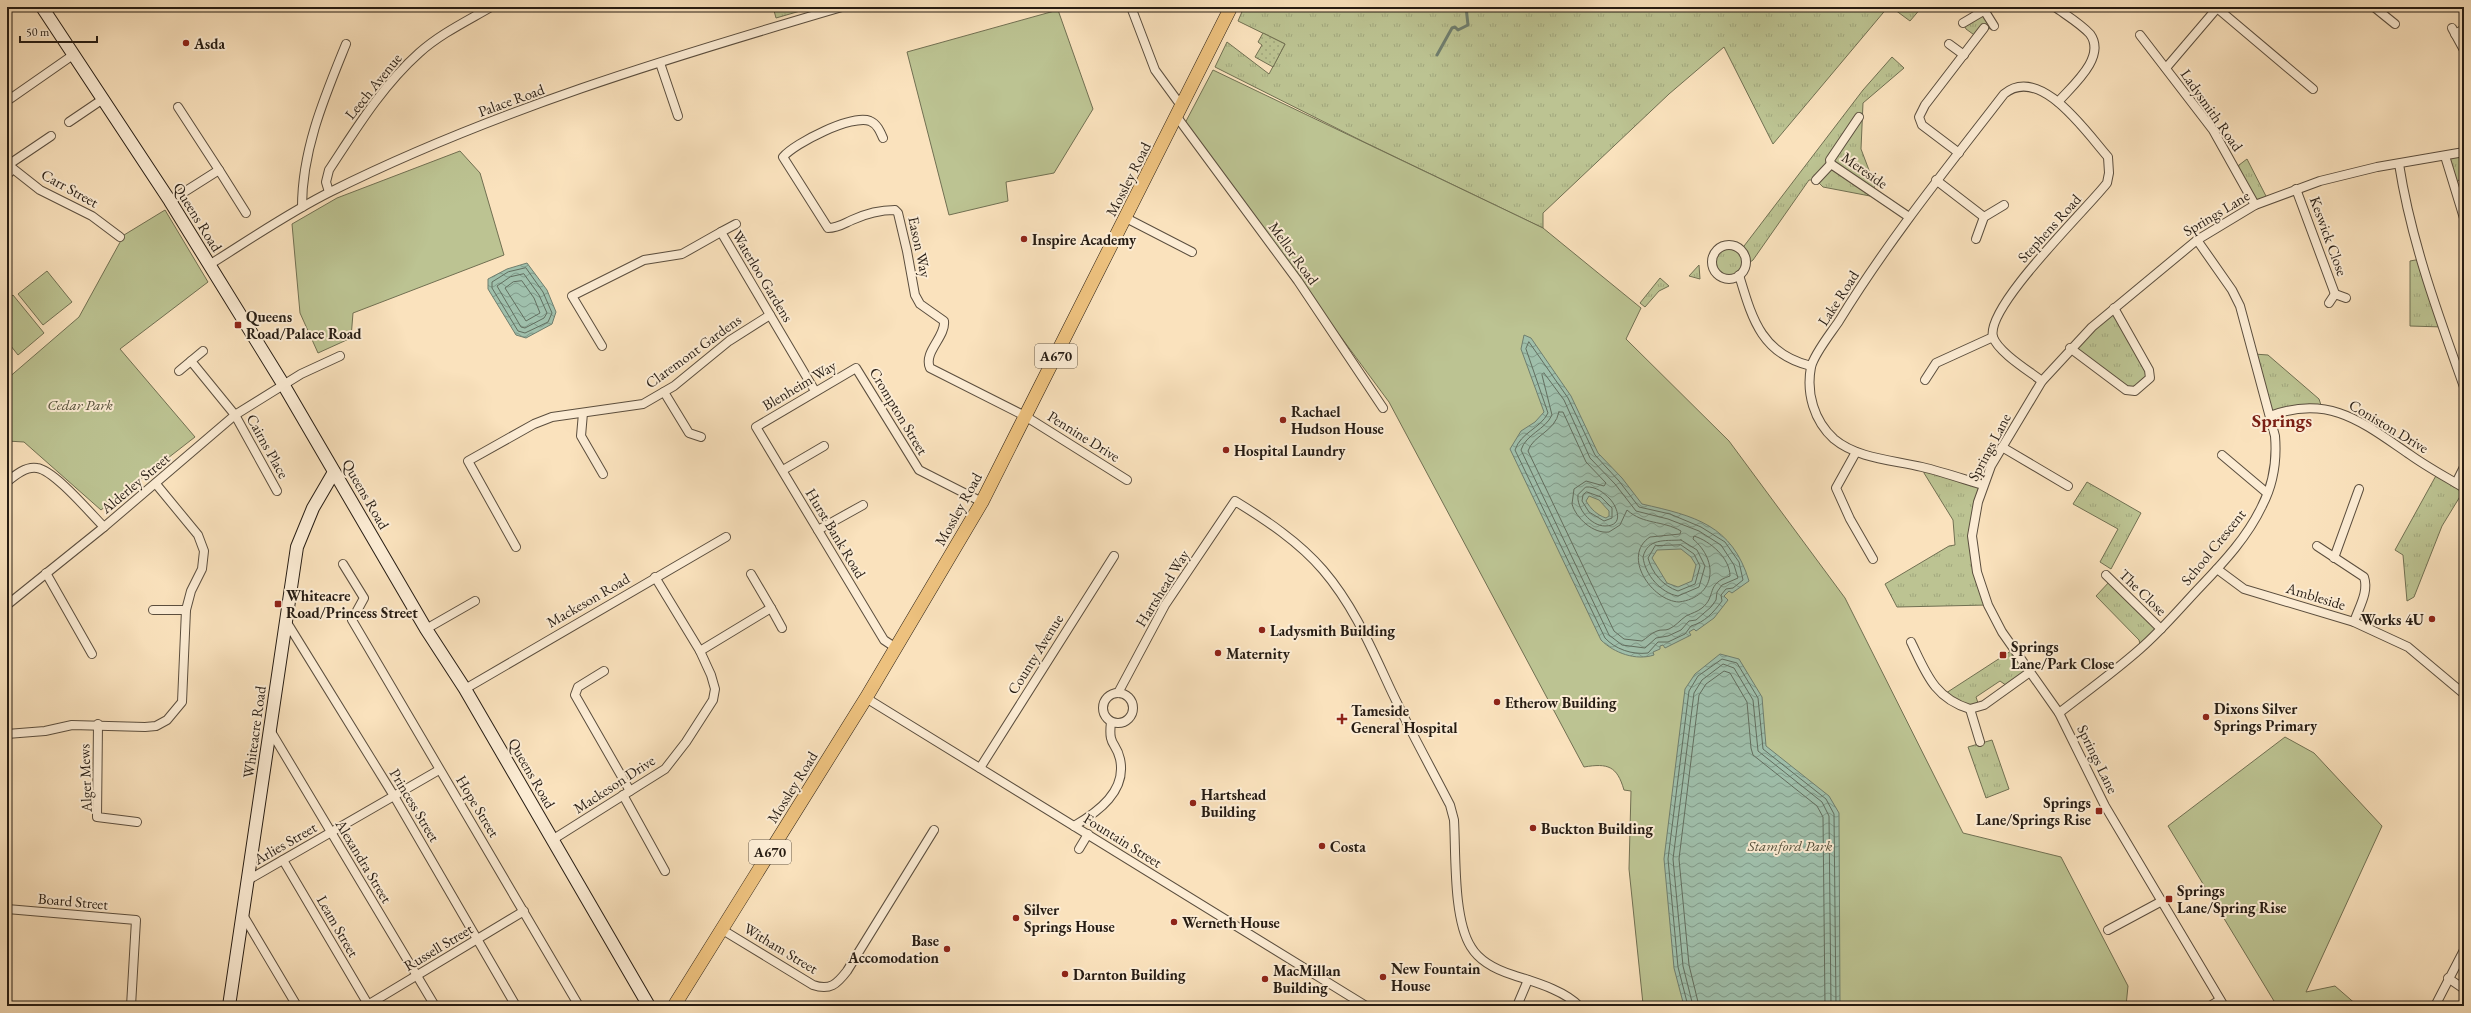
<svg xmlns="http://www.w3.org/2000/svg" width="2471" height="1013" viewBox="0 0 2471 1013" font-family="'EB Garamond',serif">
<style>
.grass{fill:url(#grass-tufts);stroke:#717052}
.park{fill:#bcc392;stroke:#717052}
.garden{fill:url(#garden-dots);stroke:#717052}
.water{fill:url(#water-waves);stroke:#6f7e6e;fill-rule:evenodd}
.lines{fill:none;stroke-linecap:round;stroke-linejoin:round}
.shore{stroke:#626e5f;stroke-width:1}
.stream{stroke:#6f7e6e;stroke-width:3}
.minor-casing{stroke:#5b4e3e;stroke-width:10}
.secondary-casing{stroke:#261c13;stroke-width:14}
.primary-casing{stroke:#261c13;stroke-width:14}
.minor{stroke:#fcecd4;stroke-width:8}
.secondary{stroke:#fcecd4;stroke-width:12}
.primary{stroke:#edc17e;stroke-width:13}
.poi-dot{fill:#8f2418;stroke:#fcecd4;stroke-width:1.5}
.labels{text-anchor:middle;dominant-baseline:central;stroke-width:4;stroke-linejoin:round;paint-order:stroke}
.shield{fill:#fcecd4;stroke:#665a4d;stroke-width:1}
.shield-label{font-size:14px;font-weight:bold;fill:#261c13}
.poi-label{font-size:15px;font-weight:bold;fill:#261c13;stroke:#fcecd4;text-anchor:start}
.street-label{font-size:15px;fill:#261c13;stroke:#fcecd4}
.park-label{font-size:15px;font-style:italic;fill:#534e39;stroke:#fcecd4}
.district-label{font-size:19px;font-weight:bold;fill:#7a1f14;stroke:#fcecd4}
</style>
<defs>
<pattern id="grass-tufts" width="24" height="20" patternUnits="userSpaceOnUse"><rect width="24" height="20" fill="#bcc392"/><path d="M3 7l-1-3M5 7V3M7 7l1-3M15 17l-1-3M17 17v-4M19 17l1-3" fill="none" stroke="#a1a77d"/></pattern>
<pattern id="garden-dots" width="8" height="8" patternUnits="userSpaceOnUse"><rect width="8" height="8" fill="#bcc392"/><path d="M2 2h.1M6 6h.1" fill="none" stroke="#a1a77d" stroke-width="1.8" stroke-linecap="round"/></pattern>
<pattern id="water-waves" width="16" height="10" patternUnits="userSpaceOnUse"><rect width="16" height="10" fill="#9fbfab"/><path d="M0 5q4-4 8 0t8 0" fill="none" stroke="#819a8a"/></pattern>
</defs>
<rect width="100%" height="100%" fill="#fae2bd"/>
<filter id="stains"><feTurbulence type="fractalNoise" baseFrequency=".005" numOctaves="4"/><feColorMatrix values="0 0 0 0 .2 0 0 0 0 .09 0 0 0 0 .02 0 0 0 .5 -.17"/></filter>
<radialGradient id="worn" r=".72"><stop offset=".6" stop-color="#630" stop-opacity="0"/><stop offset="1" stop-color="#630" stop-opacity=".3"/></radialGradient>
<g class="grass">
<path d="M773 7H814L776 18Z"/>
<path d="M1244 7H1888L1773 144 1724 47 1669 94 1543 213V228L1362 141 1215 67 1227 42 1269 74 1285 44 1238 21Z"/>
<path d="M1891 7H1922L1910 21Z"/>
<path d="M1984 10 1994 26 1989 29 1984 28 1977 37 1966 29 1963 23Z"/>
<path d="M1892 57 1904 68 1863 103 1861 149 1875 186 1870 196 1823 187 1816 180H1809L1753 260C1743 266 1742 276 1729 279L1718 275 1712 266 1714 252 1727 244 1741 250 1863 90Z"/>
<path d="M2464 152V176L2454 184 2445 156Z"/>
<path d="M2247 159 2268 200 2255 205 2235 168Z"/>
<path d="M2421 259 2443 327 2410 326V261Z"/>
<path d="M1699 265 1700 279 1689 276Z"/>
<path d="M1660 278 1669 286 1659 291 1645 307 1640 303Z"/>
<path d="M2114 308 2150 378 2135 391 2126 390 2070 348Z"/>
<path d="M2254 354 2268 355 2319 399 2322 408 2270 416Z"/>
<path d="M1924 467 1983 485 1972 536 1988 605 1897 607 1885 584 1949 546 1955 545 1953 520 1924 473Z"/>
<path d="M2438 472 2464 490 2442 526 2414 597 2407 601 2403 555 2395 550Z"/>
<path d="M2087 482 2141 513 2111 569 2100 562 2118 529 2073 504Z"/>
<path d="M2111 580 2161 629 2141 648 2139 640 2096 596Z"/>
<path d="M2014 649 2030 672 2010 688 2000 681 1976 697 1979 706 1970 709 1943 695Z"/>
<path d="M1992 740 2009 789 1986 798 1968 747Z"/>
</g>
<g class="park">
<path d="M1058 10 1093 109 1054 173 1006 182 1008 201 949 215 907 52Z"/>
<path d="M1213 70 1543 228 1641 308 1626 339 1729 441 1845 598 1963 833 2061 857 2128 986 2126 1006 1643 1004 1629 869 1631 791 1624 790C1617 766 1608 763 1584 767L1389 402 1184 125Z"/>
<path d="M460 151 480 173 504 255 353 313 351 338 318 353 300 313 292 224 337 198Z"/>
<path d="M165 210 208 282 120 349 195 437 101 510 24 442 7 441V379L79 317 124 235Z"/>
<path d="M47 271 72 302 43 325 18 294Z"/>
<path d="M13 295 44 333 18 355 7 341V300Z"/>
<path d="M2285 737 2314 753 2382 826 2306 992 2335 986 2358 1006H2277L2168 826Z"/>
</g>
<path class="garden" d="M1263 33 1285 44 1273 67 1255 57 1262 45 1258 42Z"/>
<g class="water">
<path d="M527 263 547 290 556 312 552 324 526 338 516 335 488 289V279L507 269Z"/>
<path d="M1524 335 1531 338 1571 396 1598 453 1622 478 1642 504C1695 516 1732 525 1749 581L1732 593 1729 591 1724 596 1728 600 1714 618 1696 631 1694 629 1689 632 1691 635 1665 648 1663 645 1660 646V649L1653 652 1654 655C1636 661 1614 653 1601 640L1510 449 1521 431 1535 422 1544 412 1521 349ZM1589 496 1599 500 1609 511V516L1606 518C1597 515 1591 509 1586 501ZM1681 549 1691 557 1696 565 1692 581 1678 587 1667 583 1652 558 1657 550Z"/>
<path d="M1720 654 1739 659 1762 697 1766 746 1829 796 1839 813 1840 1006H1684L1674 968 1664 859 1685 689 1695 674Z"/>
</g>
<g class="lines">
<g class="shore">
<path d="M526 268 543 292 552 313 548 322 525 333 518 331 492 288V282L508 272Z"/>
<path d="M524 274 539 295 547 313 544 318 525 328 521 327 497 286 510 277Z"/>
<path d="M522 281 534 298 540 313 526 321 505 288 513 282Z"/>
<path d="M1529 342 1568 398 1595 455 1619 481 1639 507 1670 514 1701 527 1725 542 1739 562 1743 580 1733 588 1726 589 1721 595 1722 601C1713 613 1705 622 1691 626L1685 634 1668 642H1658L1648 653C1632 655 1615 649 1605 638L1515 450C1521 432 1540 429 1548 413L1526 349Z"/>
<path d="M1544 373 1564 400 1590 458 1615 484 1636 511 1668 519 1699 531 1721 545 1734 565 1738 578 1722 585 1717 592 1716 600 1711 607 1696 620 1689 621 1681 630 1668 636 1656 638 1645 648 1622 645 1609 635 1521 450C1526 434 1545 430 1552 415L1542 375Z"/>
<path d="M1559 412H1563L1586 462 1606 483 1604 486 1586 481 1574 489 1572 504C1576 518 1593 534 1609 532L1620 525 1627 510C1644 525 1662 520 1681 531L1680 534 1650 537C1621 556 1652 601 1679 602 1716 597 1719 561 1693 539L1694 536C1710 541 1730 558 1730 576 1705 584 1717 596 1702 608 1697 612 1692 613 1686 616 1680 620 1676 626 1669 629 1665 631 1661 629 1657 631 1651 633 1647 638 1642 641L1624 639 1614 631 1528 451C1533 435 1555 432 1559 412Z"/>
<path d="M1586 487C1596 486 1604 493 1610 499 1618 508 1624 526 1605 526 1591 526 1576 508 1578 495Z"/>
<path d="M1587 492 1601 497 1612 508V518L1604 521 1589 512 1582 501 1583 495Z"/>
<path d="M1681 540 1697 550 1705 566 1699 587 1678 596C1661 593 1645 575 1643 557 1648 538 1664 541 1681 540Z"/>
<path d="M1681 545 1694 554 1700 566 1695 584 1678 591C1663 586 1652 573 1648 558L1655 546Z"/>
<path d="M1688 1006 1678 967 1668 859 1689 691 1698 676 1722 659 1737 663 1758 698 1763 749 1826 799 1834 814 1836 1006"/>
<path d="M1693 1006 1683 966 1673 859 1694 693 1702 680 1723 664 1734 668 1753 700 1758 751 1822 802 1829 816 1831 1006"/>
<path d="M1699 1006 1689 965 1679 859 1699 695 1706 684 1724 671 1730 673 1747 702 1751 748 1753 755 1817 806 1823 817 1825 1006"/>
</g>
<path class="stream" d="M1437 55 1452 28 1455 27 1458 30 1468 25 1466 7"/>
<defs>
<g id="minor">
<path d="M1131 7 1155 70 1182 107"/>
<path d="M2055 7C2066 15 2081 24 2090 34 2107 57 2072 86 2058 102"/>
<path d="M2374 7 2395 24"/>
<path d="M2217 8 2313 89"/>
<path d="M1984 10 1994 26"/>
<path d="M1963 23 1990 7"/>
<path d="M2452 28 2464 50"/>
<path d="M2455 34 2464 29"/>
<path d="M2140 35 2213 130 2255 205"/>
<path d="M1949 44 1964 55"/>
<path d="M660 63 678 116"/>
<path d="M2166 68 2218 7"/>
<path d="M7 101 73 55"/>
<path d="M178 107 219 170"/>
<path d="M1177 117 1298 281 1383 408"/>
<path d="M1859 117 1830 160 1831 164 1909 217"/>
<path d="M69 122 103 99"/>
<path d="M883 138C880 131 877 124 870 121 852 114 795 143 783 157L828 228C838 228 843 224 852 220 865 214 880 210 895 210L898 213 907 251 915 295 920 304 944 321C946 337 923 352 930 368L1025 416 1127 480"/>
<path d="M1959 153 1922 125 1919 117 1925 105 1984 28"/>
<path d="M2445 156 2464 218"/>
<path d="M7 164 40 190 92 216 120 237"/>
<path d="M2399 164C2411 241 2438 314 2464 387"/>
<path d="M8 165 51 136"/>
<path d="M7 175 13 169"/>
<path d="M1816 180 1831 164"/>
<path d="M1936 180 1984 217"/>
<path d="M2296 189 2335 294"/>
<path d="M329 192 326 182 329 170C356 129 382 86 419 53 440 34 467 21 491 7"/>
<path d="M170 201 219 170 246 213"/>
<path d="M302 207C302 149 325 96 346 44"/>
<path d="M1126 218 1192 252"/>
<path d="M721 232 736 224"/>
<path d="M1976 239 1984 217 2004 205"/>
<circle cx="1729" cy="262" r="17"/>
<path d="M209 265C249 240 288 213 330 192 492 111 668 58 842 7"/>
<path d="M1739 275C1752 318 1761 354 1811 366"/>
<path d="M2329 303 2335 294 2346 298"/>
<path d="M602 346 572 296 644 260 682 254 721 232 815 391"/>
<path d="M2070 348 2126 390 2135 391 2150 378 2149 370 2114 308"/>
<path d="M191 361 203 351"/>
<path d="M179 371 191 361 235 415 277 491"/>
<path d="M1925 380 1936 363 1993 337"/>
<path d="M664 392 689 433 701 437"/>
<path d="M583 413 581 436 603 474"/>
<path d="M2270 416C2329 394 2362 422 2409 454 2427 467 2446 477 2464 488"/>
<path d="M2002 447 2068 486"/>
<path d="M1856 452 1836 488 1850 519 1873 559"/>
<path d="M2222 455 2267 493"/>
<path d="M783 470 824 446"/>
<path d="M7 482C15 475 26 466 37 468 54 470 91 514 104 527"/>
<path d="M2456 483 2464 467"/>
<path d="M1983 485C1963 479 1943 472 1922 467 1894 460 1858 459 1834 439 1814 421 1806 393 1811 367 1814 354 1831 333 1839 321 1888 241 1947 168 2004 94 2040 64 2086 132 2108 157L2109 173 2107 183C2087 209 1985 307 1993 337 1998 352 2029 371 2042 381"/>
<path d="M818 530 863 505"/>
<path d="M2317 546 2364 577C2369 592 2359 607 2354 622"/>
<path d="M516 547 468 461 534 424 552 417 643 404 674 386 729 341 770 315"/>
<path d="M2334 558 2359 489"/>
<path d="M343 564 364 598 352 620 579 1006"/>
<path d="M2217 569 2244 589 2354 622 2408 647 2464 694"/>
<path d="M46 573 92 654"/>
<path d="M2106 575 2161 629"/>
<path d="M7 605 104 527 235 415 301 374 340 356"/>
<path d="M771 608 782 628"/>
<path d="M153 610H186L191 591 202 569 204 551 198 535 156 484"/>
<path d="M286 621 394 796 516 1006"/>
<path d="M426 629 475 601"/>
<path d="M1911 642C1926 673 1934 698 1970 709"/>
<path d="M896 648 884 640 756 427 856 368 919 470 982 502"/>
<path d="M700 651 771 608 751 574"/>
<path d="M604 671 578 687 575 695 630 791"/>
<path d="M465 689 726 537"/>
<path d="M1118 693 1165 605 1235 501C1266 520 1299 542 1323 570 1353 605 1370 645 1389 686 1408 727 1430 766 1450 805L1454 820C1456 854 1453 919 1471 947 1480 962 1497 970 1513 975 1534 982 1564 990 1579 1006"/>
<circle cx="1118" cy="708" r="15"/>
<path d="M866 698 1366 1006"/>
<path d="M2059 713C2086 692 2114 672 2140 649 2162 630 2181 607 2201 586 2224 562 2248 536 2262 506 2273 485 2277 460 2275 436L2240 306 2232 290 2197 240"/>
<path d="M98 724 97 817 137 822"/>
<path d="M270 730 435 1006"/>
<path d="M7 734 45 731 72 725 145 727 156 726 167 720 182 702 186 610"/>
<path d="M1980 742 1970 709 1984 705 2030 672"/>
<path d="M980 768 1114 556"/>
<path d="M623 795 665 871"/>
<path d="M1074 826C1098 812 1127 791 1120 759 1116 741 1108 747 1111 722"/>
<path d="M552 840 665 769 686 742 713 700 715 689 711 675 700 651 655 577"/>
<path d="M1079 849 1088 834"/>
<path d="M283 860 369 1006"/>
<path d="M248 880 439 770"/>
<path d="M7 909 136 920 131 1006"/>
<path d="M243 915 297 1006"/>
<path d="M721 929 813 985C830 991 837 984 847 971L934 830"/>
<path d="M2108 930 2162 901"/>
<path d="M2448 978 2464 989"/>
<path d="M366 1006 524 911"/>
<path d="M1517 1006 1528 980"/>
<path d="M2210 1006 2220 1000"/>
<path d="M2224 1006 2105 806 2059 713 2002 632 1988 605 1977 572 1972 536 1978 502 1991 466 2042 381 2092 327 2197 240 2255 205 2320 181 2377 167 2464 152"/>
<path d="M2435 1006 2464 950"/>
</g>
<g id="secondary">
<path d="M42 7 170 201 283 384 426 629 465 689 649 1006"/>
<path d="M229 1006 297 547 313 508 334 472"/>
</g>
<path id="primary" d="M674 1006 866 698 982 502 1231 7"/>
</defs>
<use href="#minor" class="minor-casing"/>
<use href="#secondary" class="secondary-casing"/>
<use href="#primary" class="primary-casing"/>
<use href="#minor" class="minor"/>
<use href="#secondary" class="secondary"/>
<use href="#primary" class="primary"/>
</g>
<g class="poi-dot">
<circle cx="186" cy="43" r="4"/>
<circle cx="1024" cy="239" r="4"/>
<rect x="234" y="321" width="8" height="8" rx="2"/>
<circle cx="1283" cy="420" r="4"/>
<circle cx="1226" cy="450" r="4"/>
<rect x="274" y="600" width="8" height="8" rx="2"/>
<circle cx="2432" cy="619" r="4"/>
<circle cx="1262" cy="630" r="4"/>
<circle cx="1218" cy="653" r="4"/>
<rect x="1999" y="651" width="8" height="8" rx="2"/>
<circle cx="1497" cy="702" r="4"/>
<circle cx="2206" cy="717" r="4"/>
<path d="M1340 713h4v4h4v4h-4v4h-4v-4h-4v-4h4z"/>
<circle cx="1193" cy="803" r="4"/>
<rect x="2095" y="807" width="8" height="8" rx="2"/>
<circle cx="1533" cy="828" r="4"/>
<circle cx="1322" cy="846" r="4"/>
<rect x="2165" y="895" width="8" height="8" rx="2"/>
<circle cx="1016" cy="918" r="4"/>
<circle cx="1174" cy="922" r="4"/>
<circle cx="947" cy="949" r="4"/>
<circle cx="1065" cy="974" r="4"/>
<circle cx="1383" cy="977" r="4"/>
<circle cx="1265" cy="979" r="4"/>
</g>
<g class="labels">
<g class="shield">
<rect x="1035" y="344" width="42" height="24" rx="3"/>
<rect x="749" y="840" width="42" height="24" rx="3"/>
</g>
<g class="shield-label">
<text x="1056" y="356">A670</text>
<text x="770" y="852">A670</text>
</g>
<g class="poi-label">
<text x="194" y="43">Asda</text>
<text x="1032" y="239">Inspire Academy</text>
<text x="246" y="316">Queens<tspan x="246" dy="17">Road/Palace Road</tspan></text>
<text x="1291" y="411">Rachael<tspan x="1291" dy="17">Hudson House</tspan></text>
<text x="1234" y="450">Hospital Laundry</text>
<text x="286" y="595">Whiteacre<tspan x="286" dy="17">Road/Princess Street</tspan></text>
<text x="2424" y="619" text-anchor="end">Works 4U</text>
<text x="1270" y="630">Ladysmith Building</text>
<text x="2011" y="646">Springs<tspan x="2011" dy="17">Lane/Park Close</tspan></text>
<text x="1226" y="653">Maternity</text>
<text x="1505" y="702">Etherow Building</text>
<text x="2214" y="708">Dixons Silver<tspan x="2214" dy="17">Springs Primary</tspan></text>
<text x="1351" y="710">Tameside<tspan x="1351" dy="17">General Hospital</tspan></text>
<text x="1201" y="794">Hartshead<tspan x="1201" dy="17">Building</tspan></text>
<text x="2091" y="802" text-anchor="end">Springs<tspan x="2091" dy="17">Lane/Springs Rise</tspan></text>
<text x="1541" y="828">Buckton Building</text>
<text x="1330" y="846">Costa</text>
<text x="2177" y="890">Springs<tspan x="2177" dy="17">Lane/Spring Rise</tspan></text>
<text x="1024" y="909">Silver<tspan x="1024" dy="17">Springs House</tspan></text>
<text x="1182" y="922">Werneth House</text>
<text x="939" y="940" text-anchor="end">Base<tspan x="939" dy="17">Accomodation</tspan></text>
<text x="1391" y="968">New Fountain<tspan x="1391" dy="17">House</tspan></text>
<text x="1273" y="970">MacMillan<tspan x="1273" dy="17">Building</tspan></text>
<text x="1073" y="974">Darnton Building</text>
</g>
<g class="street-label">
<text transform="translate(373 86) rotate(-51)">Leech Avenue</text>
<text transform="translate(511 100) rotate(-20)">Palace Road</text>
<text transform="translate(2212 110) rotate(55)">Ladysmith Road</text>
<text transform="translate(1865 170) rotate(35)">Mereside</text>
<text transform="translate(1128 179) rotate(-63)">Mossley Road</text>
<text transform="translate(70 188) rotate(29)">Carr Street</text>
<text transform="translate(2216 213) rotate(-31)">Springs Lane</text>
<text transform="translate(198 217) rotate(58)">Queens Road</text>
<text transform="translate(2049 228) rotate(-48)">Stephens Road</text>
<text transform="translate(2329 236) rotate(70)">Keswick Close</text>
<text transform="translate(920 247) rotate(78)">Eason Way</text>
<text transform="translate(1294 253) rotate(54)">Mellor Road</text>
<text transform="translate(763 276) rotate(59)">Waterloo Gardens</text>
<text transform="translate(1838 298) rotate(-57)">Lake Road</text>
<text transform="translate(693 351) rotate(-36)">Claremont Gardens</text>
<text transform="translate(799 385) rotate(-31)">Blenheim Way</text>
<text transform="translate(899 411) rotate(59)">Crompton Street</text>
<text transform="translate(2389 426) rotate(31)">Coniston Drive</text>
<text transform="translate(1084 436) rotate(32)">Pennine Drive</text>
<text transform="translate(268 446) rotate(61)">Cairns Place</text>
<text transform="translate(1989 447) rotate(-62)">Springs Lane</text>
<text transform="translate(135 483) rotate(-40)">Alderley Street</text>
<text transform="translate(366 494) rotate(60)">Queens Road</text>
<text transform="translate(958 509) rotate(-61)">Mossley Road</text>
<text transform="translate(836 533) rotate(59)">Hurst Bank Road</text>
<text transform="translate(2213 547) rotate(-51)">School Crescent</text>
<text transform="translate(1162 588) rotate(-58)">Hartshead Way</text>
<text transform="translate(2143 592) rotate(44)">The Close</text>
<text transform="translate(2316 596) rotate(17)">Ambleside</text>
<text transform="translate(588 600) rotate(-30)">Mackeson Road</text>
<text transform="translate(1035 654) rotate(-58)">County Avenue</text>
<text transform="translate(254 732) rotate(-82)">Whiteacre Road</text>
<text transform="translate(2098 759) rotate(64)">Springs Lane</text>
<text transform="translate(532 773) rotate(60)">Queens Road</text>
<text transform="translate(85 778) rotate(-92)">Alger Mews</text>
<text transform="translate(614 784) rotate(-33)">Mackeson Drive</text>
<text transform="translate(792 787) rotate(-58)">Mossley Road</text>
<text transform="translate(415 805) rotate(59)">Princess Street</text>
<text transform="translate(478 806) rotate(59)">Hope Street</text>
<text transform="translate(1123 840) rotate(32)">Fountain Street</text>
<text transform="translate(285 843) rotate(-30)">Arlies Street</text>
<text transform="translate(364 861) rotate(59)">Alexandra Street</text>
<text transform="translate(73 901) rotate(5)">Board Street</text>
<text transform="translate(338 926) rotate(60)">Leam Street</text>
<text transform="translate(438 947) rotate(-31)">Russell Street</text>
<text transform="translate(781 948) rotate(31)">Witham Street</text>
</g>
<g class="park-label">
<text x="80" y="404">Cedar Park</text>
<text x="1790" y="845">Stamford Park</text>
</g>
<g class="district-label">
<text x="2282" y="420">Springs</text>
</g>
</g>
<rect width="2471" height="1013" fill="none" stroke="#fae2bd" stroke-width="24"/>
<rect x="8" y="8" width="2455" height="997" fill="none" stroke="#261c13" stroke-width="2"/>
<rect x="12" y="12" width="2447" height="989" fill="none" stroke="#261c13"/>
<path d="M20 36v6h77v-6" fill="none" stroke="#261c13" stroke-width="2"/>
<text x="26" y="36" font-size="12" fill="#261c13" stroke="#fcecd4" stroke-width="3" paint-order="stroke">50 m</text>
<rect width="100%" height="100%" filter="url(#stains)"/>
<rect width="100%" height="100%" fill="url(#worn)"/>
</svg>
